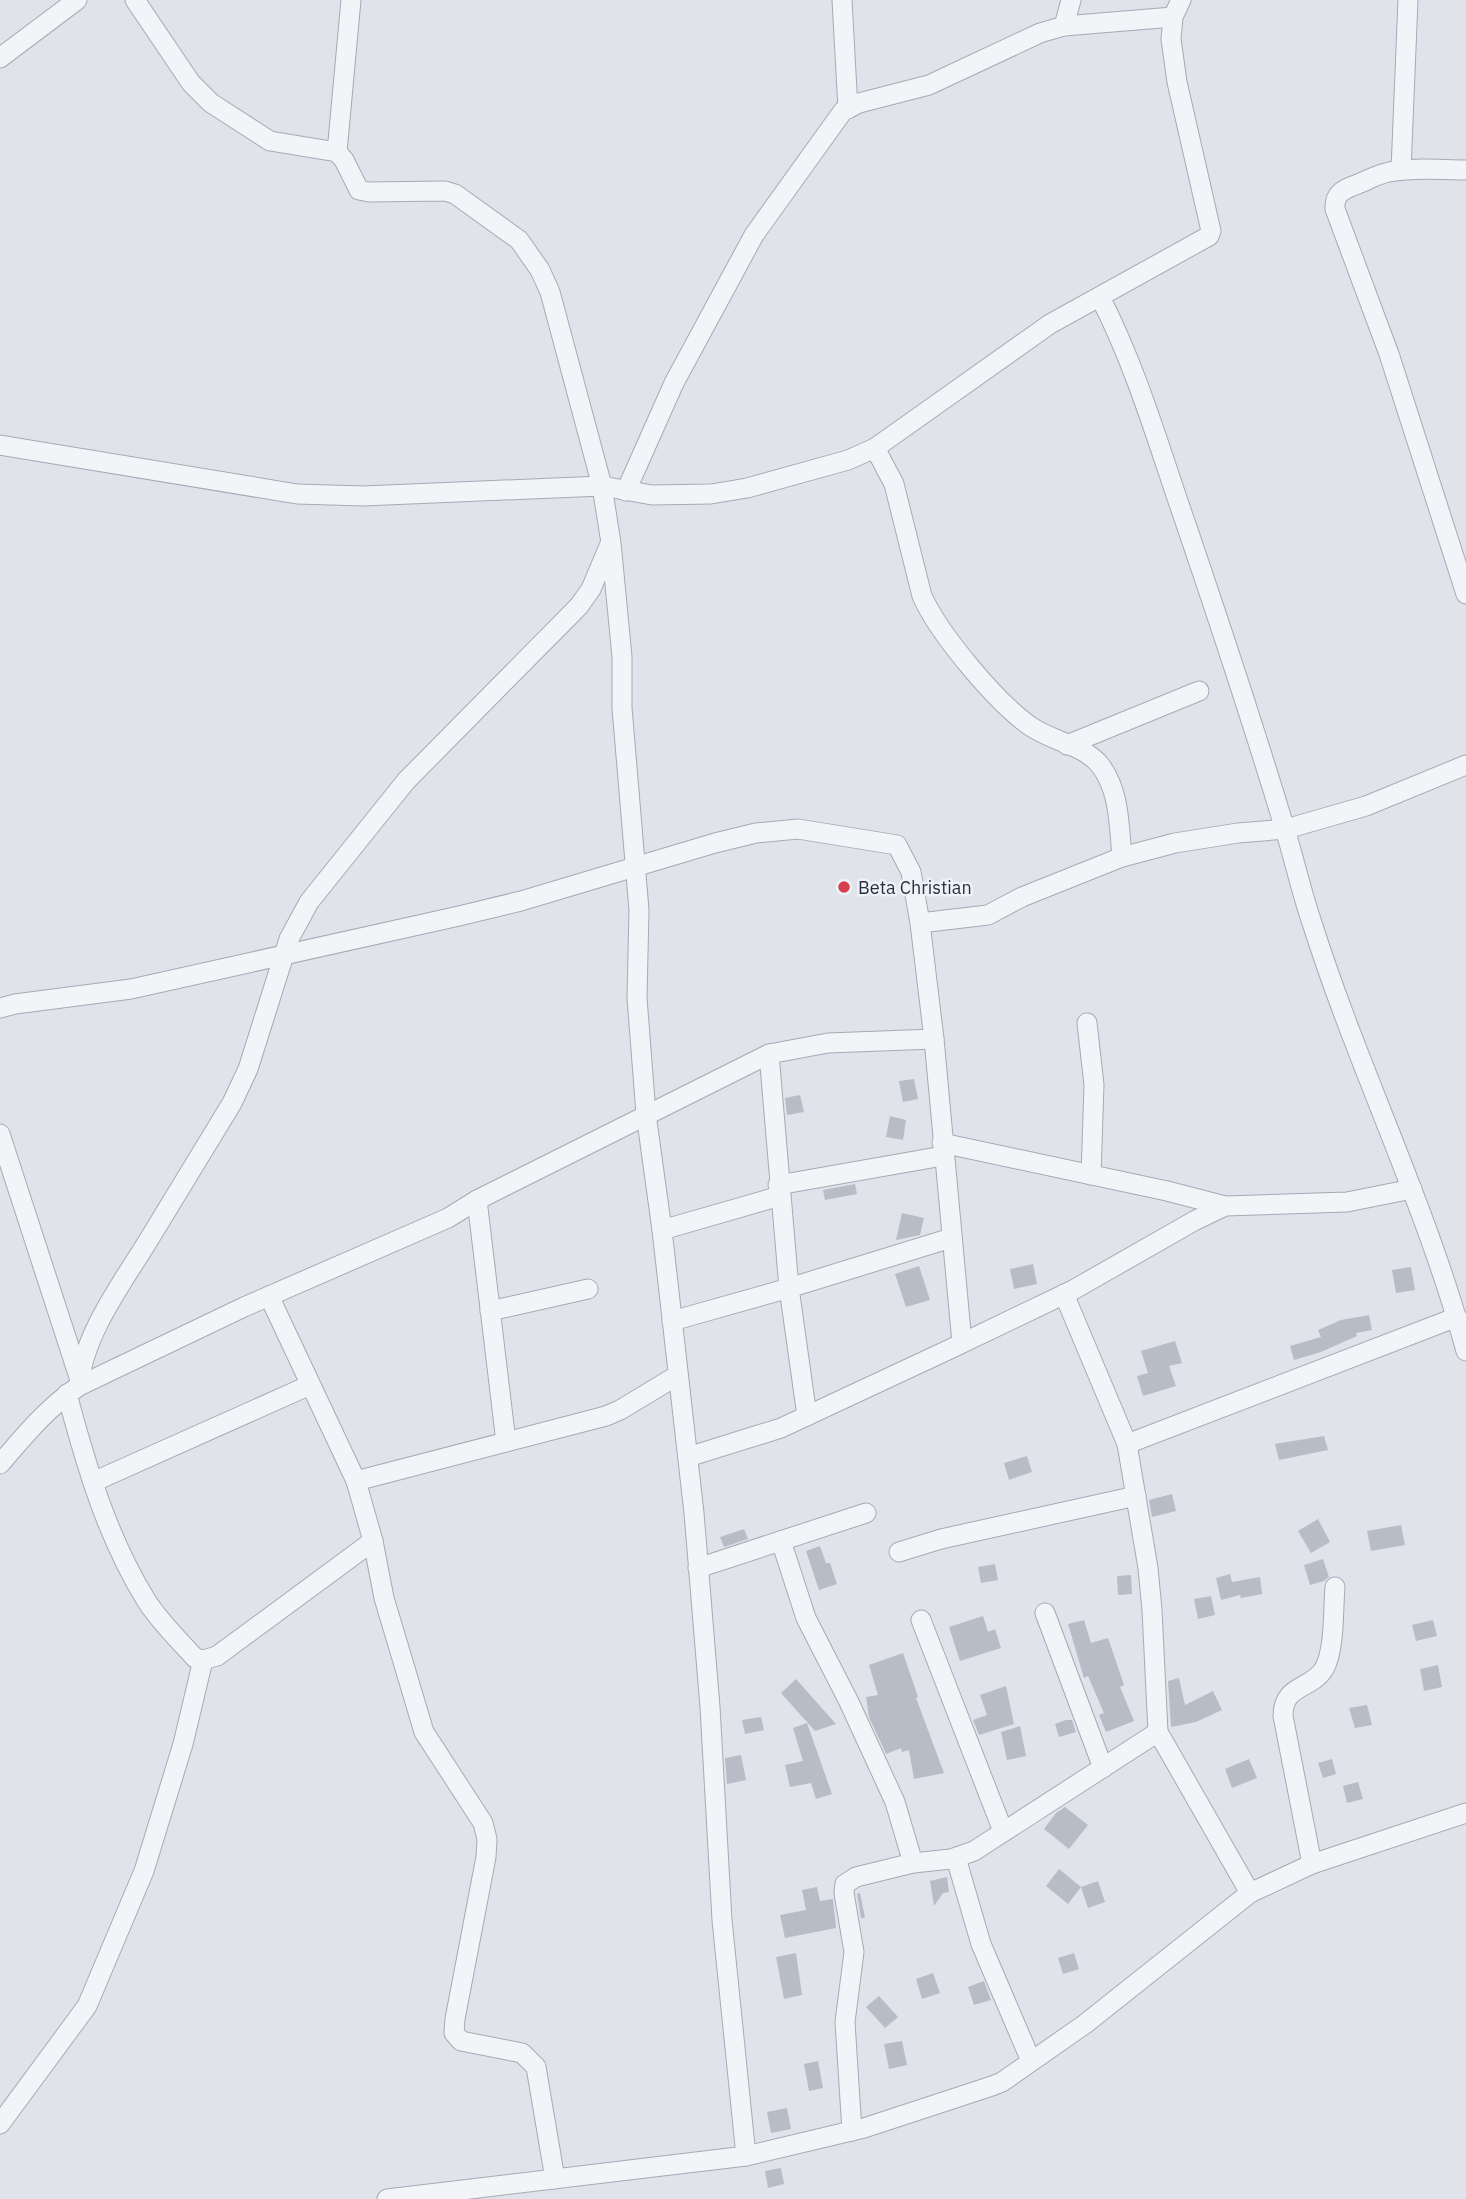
<svg xmlns="http://www.w3.org/2000/svg" width="1466" height="2199" viewBox="0 0 1466 2199" font-family="'IBM Plex Sans',sans-serif">
<style>
.building{fill:#b7bcc7}
.lines{fill:none;stroke-linecap:round;stroke-linejoin:round}
.street-casing{stroke:#a5aab4;stroke-width:21}
.street{stroke:#f3f4f8;stroke-width:19}
.poi-dot{fill:#d53e4e;stroke:#eff2f7;stroke-width:2.5}
.labels{text-anchor:middle;dominant-baseline:central;stroke-width:5;stroke-linejoin:round;paint-order:stroke}
.poi-label{font-size:18px;fill:#273042;stroke:#eff2f7;text-anchor:start}
</style>
<rect width="100%" height="100%" fill="#e0e3ea"/>
<g class="building">
<path d="M914 1079 918 1099 903 1102 899 1081Z"/>
<path d="M800 1095 804 1112 787 1115 785 1098Z"/>
<path d="M890 1116 906 1120 903 1140 886 1137Z"/>
<path d="M855 1184 857 1194 825 1200 823 1190Z"/>
<path d="M902 1213 924 1218 920 1235 896 1240Z"/>
<path d="M1033 1264 1037 1284 1014 1289 1010 1269Z"/>
<path d="M919 1266 930 1300 906 1307 895 1274Z"/>
<path d="M1411 1267 1415 1290 1396 1293 1392 1270Z"/>
<path d="M1369 1315 1372 1330 1356 1333 1357 1336 1321 1352 1294 1360 1290 1346 1321 1337 1318 1330 1341 1320Z"/>
<path d="M1175 1341 1182 1363 1169 1366 1176 1386 1143 1396 1137 1376 1148 1373 1141 1351Z"/>
<path d="M1324 1436 1328 1450 1279 1460 1275 1444Z"/>
<path d="M1027 1456 1032 1472 1009 1480 1004 1463Z"/>
<path d="M1172 1494 1176 1511 1152 1517 1149 1500Z"/>
<path d="M1318 1519 1330 1542 1311 1553 1298 1531Z"/>
<path d="M1401 1525 1405 1545 1371 1551 1367 1531Z"/>
<path d="M744 1529 748 1539 724 1547 720 1537Z"/>
<path d="M820 1546 826 1563H830L837 1584 819 1590 806 1551Z"/>
<path d="M1323 1559 1329 1577 1324 1581 1310 1585 1304 1565Z"/>
<path d="M995 1564 998 1580 981 1583 978 1567Z"/>
<path d="M1230 1574 1232 1582 1260 1577 1262 1594 1241 1598 1240 1595 1221 1600 1216 1578Z"/>
<path d="M1131 1575 1132 1594 1118 1595 1117 1576Z"/>
<path d="M1211 1596 1215 1615 1198 1619 1194 1599Z"/>
<path d="M983 1616 988 1632 995 1629 1001 1648 960 1661 949 1627Z"/>
<path d="M1084 1620 1091 1643 1108 1638 1124 1685 1120 1687 1134 1721 1106 1732 1099 1715 1104 1713 1088 1676 1084 1678 1068 1624Z"/>
<path d="M1433 1620 1437 1636 1416 1641 1412 1625Z"/>
<path d="M903 1653 918 1697 916 1698 944 1773 914 1779 909 1750 902 1752 901 1748 886 1754 869 1717 866 1697 878 1695 869 1665Z"/>
<path d="M1438 1665 1442 1687 1424 1691 1420 1669Z"/>
<path d="M1179 1678 1185 1705 1213 1691 1222 1710 1196 1722 1171 1727 1168 1681Z"/>
<path d="M796 1679 836 1724 815 1731 781 1693Z"/>
<path d="M1006 1686 1014 1724 979 1735 973 1720 987 1715 980 1695Z"/>
<path d="M1367 1705 1372 1725 1355 1728 1349 1708Z"/>
<path d="M761 1717 764 1730 745 1734 742 1720Z"/>
<path d="M1066 1720H1072L1076 1732 1059 1737 1055 1724Z"/>
<path d="M807 1723 832 1794 816 1799 811 1783 790 1787 785 1765 803 1761 793 1728Z"/>
<path d="M1020 1726 1026 1756 1007 1760 1001 1732Z"/>
<path d="M741 1755 746 1780 727 1784 725 1758Z"/>
<path d="M1249 1759 1257 1778 1232 1788 1225 1769Z"/>
<path d="M1332 1759 1336 1774 1323 1778 1318 1763Z"/>
<path d="M1358 1782 1363 1799 1347 1803 1343 1786Z"/>
<path d="M1065 1807 1088 1825 1069 1849 1044 1829 1056 1813Z"/>
<path d="M1059 1869 1081 1887 1068 1904 1046 1886Z"/>
<path d="M947 1877 949 1892 943 1893 934 1906 930 1881Z"/>
<path d="M1098 1881 1105 1902 1088 1908 1081 1887Z"/>
<path d="M817 1887 820 1901 833 1899 836 1928 785 1938 780 1915 806 1910 802 1890Z"/>
<path d="M860 1893 865 1918H861L857 1894Z"/>
<path d="M796 1953 802 1995 784 1999 776 1957Z"/>
<path d="M1074 1953 1079 1969 1063 1974 1058 1958Z"/>
<path d="M933 1973 940 1993 922 1999 916 1979Z"/>
<path d="M984 1981 991 2000 974 2005 968 1987Z"/>
<path d="M879 1996 898 2017 885 2028 866 2007Z"/>
<path d="M902 2041 907 2065 889 2069 884 2044Z"/>
<path d="M818 2061 823 2088 809 2091 804 2064Z"/>
<path d="M787 2108 791 2129 771 2133 767 2112Z"/>
<path d="M781 2168 784 2184 768 2188 765 2171Z"/>
</g>
<g class="lines">
<defs>
<g id="street">
<path d="M135 0 191 83 211 103 270 141 337 152 344 160 359 190 369 192 445 191 455 194 519 240 540 270 550 292 602 486 611 543 622 657V708L639 910 637 998 646 1114 662 1230 694 1513 710 1707 722 1920 746 2156"/>
<path d="M842 0 848 109"/>
<path d="M1064 26 1071 0"/>
<path d="M0 58 77 0"/>
<path d="M337 152 351 0"/>
<path d="M1401 170 1408 0"/>
<path d="M1466 170C1441 170 1413 167 1389 172 1378 174 1368 180 1358 184 1344 189 1334 193 1335 209L1389 354 1466 594"/>
<path d="M1100 297C1133 361 1155 433 1178 501 1215 609 1251 717 1284 826 1294 858 1301 891 1312 923 1358 1068 1426 1204 1466 1351"/>
<path d="M0 445 297 494 363 496 602 486 652 495 711 494 747 488 848 460 875 448 1050 324 1209 236 1211 231 1177 82 1171 39 1173 17 1181 0"/>
<path d="M875 448 894 484 922 596C939 634 996 702 1030 726 1051 741 1084 745 1100 765 1120 791 1119 826 1122 857"/>
<path d="M626 491 674 383 754 235 843 111 859 103 929 85 1040 33 1064 26 1173 17"/>
<path d="M1067 745 1199 691"/>
<path d="M0 1008 15 1004 131 989 459 916 521 901 715 843 756 833 798 829 897 845 911 872 920 923"/>
<path d="M1087 1023 1094 1085 1091 1175"/>
<path d="M934 1039 962 1343"/>
<path d="M769 1054 789 1288 807 1416"/>
<path d="M0 1134 79 1377"/>
<path d="M942 1143 1167 1191 1225 1206 1347 1202 1412 1189"/>
<path d="M778 1185 943 1156"/>
<path d="M477 1200 506 1442"/>
<path d="M662 1230 780 1196"/>
<path d="M1064 1294 1127 1444"/>
<path d="M269 1296 356 1481 373 1541 384 1598 424 1732 483 1823 487 1839 486 1857 455 2019 454 2033 461 2041 522 2053 536 2067 555 2179"/>
<path d="M490 1311 588 1289"/>
<path d="M1457 1317 1127 1444 1148 1568 1152 1610 1158 1732 1250 1893 1312 1864 1466 1813"/>
<path d="M672 1321 789 1288 951 1238"/>
<path d="M79 1386C82 1337 122 1283 148 1241 176 1195 204 1149 232 1103L248 1069 289 939 309 902 406 781 579 606 591 589 610 544"/>
<path d="M67 1394C86 1465 107 1537 146 1600 159 1621 178 1639 195 1658L203 1660 217 1656 373 1541"/>
<path d="M688 1457 781 1428 948 1350 1073 1290 1194 1221 1225 1206"/>
<path d="M0 1464C25 1435 47 1408 79 1386L244 1307 448 1218 477 1200 769 1054 828 1043 934 1039 920 923 988 915 1022 897 1122 857 1175 843 1238 833 1286 829 1366 806 1466 765"/>
<path d="M356 1481 606 1416 620 1410 678 1375"/>
<path d="M93 1482 310 1385"/>
<path d="M781 1541 806 1618 849 1702 895 1802 913 1863"/>
<path d="M899 1552 941 1539 1136 1496"/>
<path d="M698 1568 866 1513"/>
<path d="M1045 1613 1103 1768"/>
<path d="M921 1620 1003 1831"/>
<path d="M956 1858 981 1944 1031 2061"/>
<path d="M1312 1864 1283 1716C1283 1684 1311 1690 1324 1669 1335 1650 1333 1609 1335 1587"/>
<path d="M0 2124 87 2006 144 1871 183 1744 203 1660"/>
<path d="M852 2131 845 2022 854 1952 844 1893 845 1884 856 1877 913 1863 951 1859 974 1851 1158 1732"/>
<path d="M387 2199 746 2156 864 2128 992 2086 1002 2082 1085 2024 1250 1893"/>
</g>
</defs>
<use href="#street" class="street-casing"/>
<use href="#street" class="street"/>
</g>
<circle class="poi-dot" cx="844" cy="887" r="7"/>
<g class="labels">
<g class="poi-label">
<text x="858" y="887">Beta Christian</text>
</g>
</g>
</svg>
